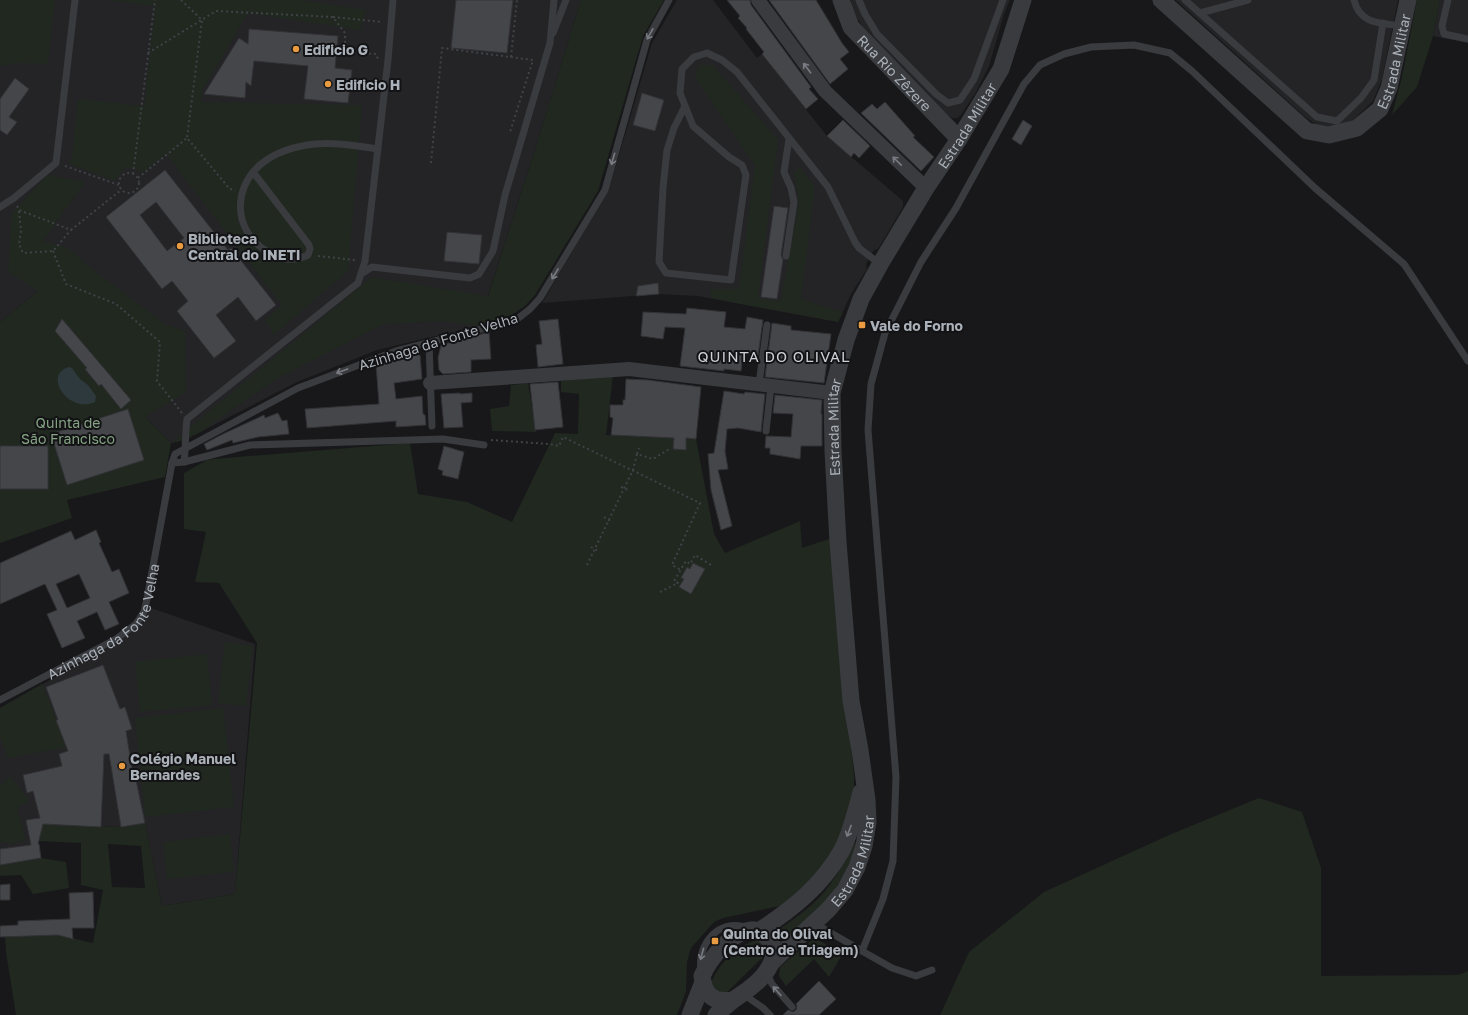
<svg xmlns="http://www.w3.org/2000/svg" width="1468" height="1015" viewBox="0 0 1468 1015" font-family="'Golos Text',sans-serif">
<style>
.built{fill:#242427}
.green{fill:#202820;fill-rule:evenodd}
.water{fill:#2e393d}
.building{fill:#45464a;stroke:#323236;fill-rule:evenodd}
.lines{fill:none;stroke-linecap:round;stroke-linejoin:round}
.path{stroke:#3f4246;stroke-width:2;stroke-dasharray:2 3;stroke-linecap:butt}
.service{stroke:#393b3f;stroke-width:7}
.minor{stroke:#393b3f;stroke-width:14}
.tertiary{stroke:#393b3f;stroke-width:17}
.oneway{stroke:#787c82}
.poi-dot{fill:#e89b41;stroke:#131315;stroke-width:1.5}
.labels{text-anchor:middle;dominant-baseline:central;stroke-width:4;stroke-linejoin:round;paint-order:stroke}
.poi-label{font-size:14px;font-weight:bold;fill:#abb1b9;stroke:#131315;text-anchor:start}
.street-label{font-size:14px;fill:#abb1b9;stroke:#131315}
.park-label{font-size:14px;fill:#85a383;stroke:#131315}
.neighbourhood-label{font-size:15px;letter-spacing:1px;fill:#cccfd5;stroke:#131315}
</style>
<rect width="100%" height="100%" fill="#18181a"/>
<g class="built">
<path d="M0 0H581L534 153 478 326 377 350 297 382 185 440 171 443 145 417 38 291 0 322Z"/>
<path d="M677 0H713L757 58 762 54 827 136 903 201V207L878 249 874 250 870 256 866 264 867 269 851 294 838 322 698 296 659 294 542 303 609 189 652 43Z"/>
<path d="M851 0H1010L1004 14 989 66 976 92 961 115 957 118H952L945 114 864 29 857 18 851 6Z"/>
<path d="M1176 0H1398L1382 79 1373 101 1353 120 1334 127 1317 125 1305 117Z"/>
<path d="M1440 0H1468V43L1433 36Z"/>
<path d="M151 608 255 644 235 894 162 906 145 823 121 827 70 825 38 841 41 858 0 865V708L118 642 139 626Z"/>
</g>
<g class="green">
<path d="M0 0H55L48 64 15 63 0 66Z"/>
<path d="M108 0H301L366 10 360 30 248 13 203 89 201 102 362 105 348 271 274 335 265 320 282 305 166 154 142 173C129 164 122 167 115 181L69 164 72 156 78 99 144 106 155 6Z"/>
<path d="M581 0H664L643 36 598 191 535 295 526 305 512 315 478 326 443 321 384 324 276 379 202 431 185 440 171 443 165 477 67 500 72 518 0 543V322L38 291 8 272 12 213 47 175 85 182 43 241 70 249 97 273 165 324 185 331 186 392 145 417 171 443 372 277 488 296 534 153Z"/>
<path d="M1417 0H1440L1433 36 1417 87 1392 115 1402 77Z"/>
<path d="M700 65H713L778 140 758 298 781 301 799 202 794 173 800 167 815 187 801 299 843 312 838 322 710 298 711 289H739L755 165 697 81 695 73Z"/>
<path d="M613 375 606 435 696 439 714 534 725 553 800 521 802 548 832 538 837 605 854 776V794L843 832 823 870 784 905 723 918 714 922 691 948 687 962 686 991 677 1015H16L6 952 5 937 58 935 93 943 103 890 81 885V843L38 841 43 824 121 827 145 823 162 906 235 894 257 643 219 583 195 582 206 532 184 529V473L207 460 214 459 410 443 418 494 467 502 512 522 555 433 578 434 579 394 561 392V381ZM108 844 141 846 145 888 112 887Z"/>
<path d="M528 383 536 432 492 431 490 409 509 406 511 385Z"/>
<path d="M225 642 253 646 246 706 218 703Z"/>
<path d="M207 654 212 705 140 712 135 662Z"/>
<path d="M42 684 68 747 8 758 0 738V708Z"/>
<path d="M223 708 234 807 145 817 135 718Z"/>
<path d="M10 776 29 800 17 808 26 840 9 844 0 841V785Z"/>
<path d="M1259 798 1302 812 1321 868V976L1458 975 1468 971V1015H940L969 952 1044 892 1169 835Z"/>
<path d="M230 834 234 872 167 879 163 842Z"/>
<path d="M855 842 857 843C854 851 851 861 847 869 834 898 807 920 784 942L777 931C794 919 812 907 825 891 837 876 846 859 855 842Z"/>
<path d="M41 858 66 862 69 888 33 894 21 875 0 876V865Z"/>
<path d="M814 938 843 953 829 977 814 959 786 986 779 976 780 967Z"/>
<path d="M757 940 763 943 767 953 726 993 717 991 711 983C719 963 737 946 757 940Z"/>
</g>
<path class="water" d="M69 367 72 368 80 379 88 385 96 396 95 402C69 414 42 375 69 367Z"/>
<g class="building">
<path d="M456 0H513L507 53 451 48Z"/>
<path d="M727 0H750L751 5 811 87 809 89 818 99 806 109 762 54 764 52 746 29 747 28 738 18 740 16Z"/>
<path d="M769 0H816L842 43 849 52 840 59 848 69 830 84Z"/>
<path d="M249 29 338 36 335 68 352 70 348 103 304 99 308 66 254 61 251 86 246 82 245 98 204 94 239 38 248 44Z"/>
<path d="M15 78 29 89 9 117 17 122 7 135 0 130V99Z"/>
<path d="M642 93 664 100 655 131 633 125Z"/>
<path d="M885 102 915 136 913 137 934 157 921 171 861 113 872 104 877 109Z"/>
<path d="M843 120 870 146 859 158 854 153 851 157 827 136Z"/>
<path d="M1023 120 1032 126 1021 145 1012 139Z"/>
<path d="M165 170 228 250 231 248 276 305 256 321 238 297 216 315 236 341 214 358 177 311 188 301 172 281 162 289 106 217ZM156 202 184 238 167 251 140 215Z"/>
<path d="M774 206 788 208 781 255 783 260 777 299 761 297Z"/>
<path d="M447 232 482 235 479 264 444 261Z"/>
<path d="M658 283 659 294 636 296 638 286Z"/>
<path d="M687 308 726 312 724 327 745 329 747 317 763 320 758 356 743 354 741 371 724 369V371L680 366 685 328 665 327 663 339 641 336 643 312 686 314Z"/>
<path d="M62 319 131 400 121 409 101 384 99 386 85 369 87 368 55 331Z"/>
<path d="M558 319 563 364 538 367 536 345 542 344 539 321Z"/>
<path d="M772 323 791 326V330L831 334 824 383 765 377Z"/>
<path d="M489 332 491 359 471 360V372L443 374 439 370 438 358 441 345Z"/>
<path d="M401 355H420L422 379 394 383 396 399 422 396 423 414 425 415 426 425 396 427V421L307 428 305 409 379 404 376 364Z"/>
<path d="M626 379 648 380 701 387 696 439 686 438V450L673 449 674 438 611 435 613 418 610 417V405H623V400H625Z"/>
<path d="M558 382 563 427 535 430 530 384Z"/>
<path d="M724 391 744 394 745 392 765 394 761 432 738 428 727 429 725 451 728 469 718 470 732 526 721 530 711 490 708 454 714 453Z"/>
<path d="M460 393V394L472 393V402L461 403 463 427 444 428 441 394Z"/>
<path d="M775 395 822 400 821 414H822V446H801L800 459 770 454V448H765L766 436 791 437 793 414 773 413Z"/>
<path d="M128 409 144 460 67 485 51 434Z"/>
<path d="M278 413 282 421 287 420 289 434 258 437 233 443 232 440 207 450 204 444 223 434 264 415 265 418Z"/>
<rect x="0" y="446" width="48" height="43"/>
<path d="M444 446 464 452 458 479 442 475 443 471 438 469Z"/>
<path d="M96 530 101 542 99 543 112 572 119 569 129 593 109 602 119 624 105 630 97 612 77 621 85 638 62 648 47 614 57 610 45 584 0 604V563L71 531 75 540ZM79 574 90 598 67 608 56 584Z"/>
<path d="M693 563 705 569 691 594 679 587 684 579 681 578 687 567 690 569Z"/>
<path d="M103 665 120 709 125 707 132 729 126 731 133 775H135L145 823 121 827 109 754H104L101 827 43 824 38 844H39L41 858 0 865V849L31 845 26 820 40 818 33 791 27 793 23 775 62 766 59 754 68 751 56 720H58L46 687Z"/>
<path d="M10 884V900H0V885Z"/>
<path d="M93 892 94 928H72L73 939 58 935 0 937V926L18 925V921L70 919 69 893Z"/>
<path d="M819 981 836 999 819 1015H783L788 1010 793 1012 796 1010 797 1006 796 1004Z"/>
</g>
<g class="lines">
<g class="path">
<path d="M181 0 202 20 187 138"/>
<path d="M333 17 382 22"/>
<path d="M148 53 216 11 333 17 345 33V52L376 54 378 59"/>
<path d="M511 57 517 0"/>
<path d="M431 163 442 48 533 60 510 132"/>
<path d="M65 166 119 185"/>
<circle cx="129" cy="183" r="10"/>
<path d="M133 174 155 0"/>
<path d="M138 178 187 138 229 188 235 191"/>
<path d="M17 206 19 210 71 230 121 190"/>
<path d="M19 211 21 231 19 244 23 253 53 251 71 230"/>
<path d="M53 251 66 284 116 304 160 342 157 381 182 413"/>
<path d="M318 256 355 260"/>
<path d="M491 440 549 444 559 446 563 437 700 503 672 565 681 570"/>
<path d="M637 454 639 448"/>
<path d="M621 487 628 490"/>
<path d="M604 517 612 522"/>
<path d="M591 547 598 551"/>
<path d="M587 565 633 470 637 454 653 459 671 448"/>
<path d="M660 592 678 583 674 581 686 561 690 564 695 555 711 565"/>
</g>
<g class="service">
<path d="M859 0 865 14 877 34 936 94 948 103 960 100 974 79 1003 0"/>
<path d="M1185 0 1317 117 1337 121 1361 98 1374 80 1383 23"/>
<path d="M1354 0C1360 25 1381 23 1402 26"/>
<path d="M1448 0 1442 26 1444 34 1468 39"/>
<path d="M1200 13 1248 0"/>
<path d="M553 33 566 0"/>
<path d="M685 106 674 128 667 150 663 188 659 262 666 273 731 280 746 175 742 165 729 157 693 126 680 93 682 69 694 57 707 53 722 60 737 72 828 187 855 242 859 248 880 264"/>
<path d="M253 172 309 245 310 249 308 255C296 261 286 261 274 255 235 238 229 191 261 164 276 152 296 146 315 144 335 142 357 146 378 149"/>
<path d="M0 207 14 198 56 163 75 0"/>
<path d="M786 256 794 202 791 188 784 172 789 139"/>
<path d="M361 274 372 267 470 278 479 274 493 251 505 195 550 43 554 0"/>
<path d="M429 343 432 426"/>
<path d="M759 384 767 325"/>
<path d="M766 431 771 386"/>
<path d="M184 462C186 447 185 433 187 419L358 283 365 261 388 60 393 0"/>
<path d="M172 463 184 462 250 445 443 439 484 445"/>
<path id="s1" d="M0 700 116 639 136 624 144 612 147 599 172 463 175 454 298 388 396 351 516 320 530 309 540 298 605 190 647 40 669 0"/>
<path d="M814 923 862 951 883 899 893 861 896 777 868 430 871 384 885 333 921 262 956 208 1024 84 1040 65 1064 54 1091 47 1134 45 1170 53 1192 71 1315 188 1404 264 1468 361"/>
<path d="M862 951 892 968 916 976 932 970"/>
<path d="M701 971C697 944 718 919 746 927"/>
<path d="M766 972 772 984 792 1007"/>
<path d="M743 994 763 1008 770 1015"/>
</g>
<g class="minor">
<path d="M758 0 825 91 926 188"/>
<path d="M430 383 629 369 832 393"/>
</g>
<g class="tertiary">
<path id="s2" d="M841 0 851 27 959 139"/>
<path id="s3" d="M1161 0 1307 131 1329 135 1357 128 1380 109 1389 88 1408 0"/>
<path d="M759 931C792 909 822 886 842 850 851 832 856 811 861 792"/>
<path id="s4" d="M772 962 828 910 845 890 857 867 864 846 868 822 867 800 860 750 851 701 838 542 833 451 832 393 846 340 861 299 882 261 926 188 959 139 1001 69 1023 0"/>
<path d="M690 1015 703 982"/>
<path d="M716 1015C721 1010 727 1005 732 1001 744 992 753 988 763 976 774 963 780 945 763 934 760 932 756 929 752 930 732 931 710 958 702 976 704 995 713 1003 733 1000"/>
</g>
</g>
<defs><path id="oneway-shaft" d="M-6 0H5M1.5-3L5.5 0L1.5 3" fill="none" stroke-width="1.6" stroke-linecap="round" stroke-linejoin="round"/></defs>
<g class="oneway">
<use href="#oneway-shaft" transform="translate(650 34) rotate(119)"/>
<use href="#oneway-shaft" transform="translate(807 68) rotate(-127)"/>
<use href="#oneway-shaft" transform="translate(613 159) rotate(106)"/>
<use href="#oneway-shaft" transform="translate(897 161) rotate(-136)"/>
<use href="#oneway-shaft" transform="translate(555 274) rotate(121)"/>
<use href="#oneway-shaft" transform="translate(342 371) rotate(160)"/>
<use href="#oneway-shaft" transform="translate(849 831) rotate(111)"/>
<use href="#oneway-shaft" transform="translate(702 954) rotate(105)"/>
<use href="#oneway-shaft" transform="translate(777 991) rotate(-132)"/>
</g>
<g class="poi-dot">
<circle cx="296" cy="49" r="4"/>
<circle cx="328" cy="84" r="4"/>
<circle cx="180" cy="246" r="4"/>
<rect x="858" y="321" width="8" height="8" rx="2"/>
<circle cx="122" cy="766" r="4"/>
<rect x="711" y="937" width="8" height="8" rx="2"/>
</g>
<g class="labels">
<g class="poi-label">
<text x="304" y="49">Edificio G</text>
<text x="336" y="84">Edificio H</text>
<text x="188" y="238">Biblioteca<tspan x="188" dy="16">Central do INETI</tspan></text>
<text x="870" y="325">Vale do Forno</text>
<text x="130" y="758">Colégio Manuel<tspan x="130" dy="16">Bernardes</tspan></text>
<text x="723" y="933">Quinta do Olival<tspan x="723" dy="16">(Centro de Triagem)</tspan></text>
</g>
<g class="street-label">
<text stroke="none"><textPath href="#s3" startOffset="327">Estrada Militar</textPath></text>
<text stroke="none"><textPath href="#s2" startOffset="92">Rua Rio Zêzere</textPath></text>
<text stroke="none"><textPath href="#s4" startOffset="908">Estrada Militar</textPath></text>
<text transform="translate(438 341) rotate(-17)">Azinhaga da Fonte Velha</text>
<text stroke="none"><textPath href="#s4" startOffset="572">Estrada Militar</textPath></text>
<text stroke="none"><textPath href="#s1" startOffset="137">Azinhaga da Fonte Velha</textPath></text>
<text stroke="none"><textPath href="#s4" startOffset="133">Estrada Militar</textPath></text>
</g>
<g class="park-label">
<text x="68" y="422">Quinta de<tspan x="68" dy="16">São Francisco</tspan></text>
</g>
<g class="neighbourhood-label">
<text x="774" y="356">QUINTA DO OLIVAL</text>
</g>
</g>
</svg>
